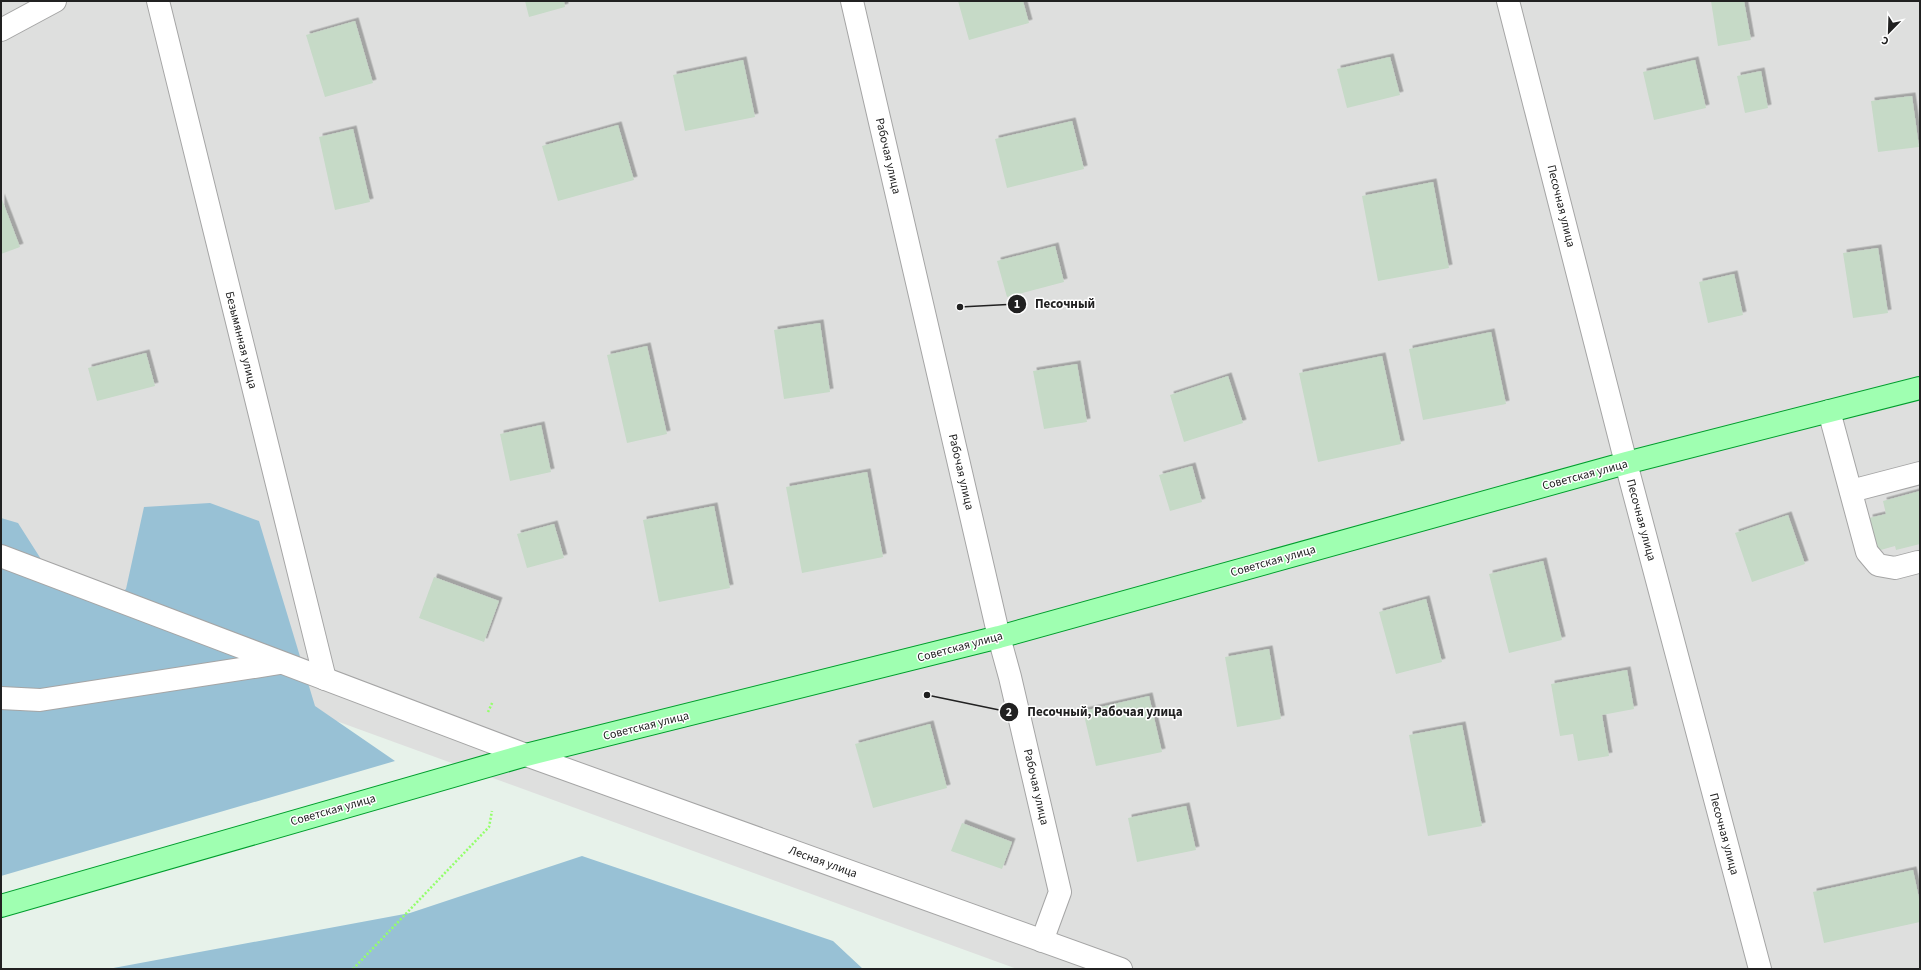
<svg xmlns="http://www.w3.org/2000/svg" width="1921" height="970" viewBox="0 0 1921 970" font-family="'Source Sans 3',sans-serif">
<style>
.residential{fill:#dedfde}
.forest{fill:#98c1d5}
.building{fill:#c6dac7;filter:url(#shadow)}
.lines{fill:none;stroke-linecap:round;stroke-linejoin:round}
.minor-casing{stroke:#a5a5a5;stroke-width:24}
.major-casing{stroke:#009e2d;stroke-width:24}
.path{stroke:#94ff6b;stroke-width:2.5;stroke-dasharray:2 2;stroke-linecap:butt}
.minor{stroke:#fff;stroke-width:22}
.major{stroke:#9fffb1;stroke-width:22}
.labels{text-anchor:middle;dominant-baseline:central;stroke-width:3;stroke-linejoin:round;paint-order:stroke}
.street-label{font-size:12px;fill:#212121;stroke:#fff}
.leader{fill:none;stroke:#212121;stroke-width:1.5}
.callout-dot{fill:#212121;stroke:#fff;stroke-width:1.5}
.mark-label{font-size:12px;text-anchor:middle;font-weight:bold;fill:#fff}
.callout-label{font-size:13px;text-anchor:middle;font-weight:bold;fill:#212121;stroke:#fff;stroke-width:3;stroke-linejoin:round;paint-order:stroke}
</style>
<defs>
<filter id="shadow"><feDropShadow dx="3.5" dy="-3.5" stdDeviation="0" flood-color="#0004"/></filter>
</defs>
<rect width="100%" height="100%" fill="#e7f2ea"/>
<path class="residential" d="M1 1H1920V969H1017L40 613 1 628Z"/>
<g class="forest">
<path d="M210 503 259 521 315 706 395 761 1 876V518L18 523 60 589 102 606 126 589 144 507Z"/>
<path d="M582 856 833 941 863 969H108L410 913Z"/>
</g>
<g class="building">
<path d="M525 1H564L565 7 529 17Z"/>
<path d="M958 1H1023L1029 23 969 40Z"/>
<path d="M1711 1H1744L1751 40 1718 46Z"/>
<path d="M355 21 373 83 325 97 306 35Z"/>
<path d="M1390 57 1400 95 1347 108 1337 69Z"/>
<path d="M743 60 755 117 685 131 673 75Z"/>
<path d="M1695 60 1706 108 1654 120 1643 72Z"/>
<path d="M1761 71 1768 108 1745 113 1737 76Z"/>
<path d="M1912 96 1919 147 1878 152 1871 101Z"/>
<path d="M1072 121 1084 169 1007 188 995 139Z"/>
<path d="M618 125 634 180 558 201 542 146Z"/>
<path d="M353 129 370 202 335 210 319 137Z"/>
<path d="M1433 182 1449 268 1378 281 1362 196Z"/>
<path d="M1 197 20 247 1 254Z"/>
<path d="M1055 246 1064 282 1007 297 997 261Z"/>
<path d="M1878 248 1888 313 1853 318 1843 253Z"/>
<path d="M1734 274 1743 315 1708 323 1699 282Z"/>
<path d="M820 323 830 392 784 399 774 330Z"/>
<path d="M1491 332 1506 404 1423 420 1409 349Z"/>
<path d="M647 346 667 434 627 443 607 355Z"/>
<path d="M146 353 155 386 97 401 88 368Z"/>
<path d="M1382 356 1401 444 1318 462 1299 373Z"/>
<path d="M1077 364 1087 422 1044 429 1033 371Z"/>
<path d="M1228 376 1243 423 1184 442 1170 395Z"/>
<path d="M541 425 551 472 510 481 500 434Z"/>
<path d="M1192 466 1202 502 1170 511 1159 475Z"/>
<path d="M867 472 883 557 802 573 786 487Z"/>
<path d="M1920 491V544L1896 550 1895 546 1877 551 1869 518 1886 514 1883 501Z"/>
<path d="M714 506 730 588 659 602 643 520Z"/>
<path d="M1788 515 1805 564 1752 582 1735 533Z"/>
<path d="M554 524 564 558 527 568 517 534Z"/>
<path d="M1543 561 1562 640 1509 653 1489 574Z"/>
<path d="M434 577 499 601 484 642 419 618Z"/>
<path d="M1426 599 1442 662 1396 674 1379 612Z"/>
<path d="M1269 649 1281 719 1237 727 1225 657Z"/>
<path d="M1627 670 1634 709 1602 715 1609 756 1578 761 1573 734 1560 736 1551 684Z"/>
<path d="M1149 696 1162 752 1096 766 1083 711Z"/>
<path d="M930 724 947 788 873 808 855 744Z"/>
<path d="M1462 725 1482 826 1428 836 1409 735Z"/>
<path d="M1186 806 1196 850 1137 862 1128 818Z"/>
<path d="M962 823 1012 842 1002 869 951 851Z"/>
<path d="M1913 870 1920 903V922L1824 943 1813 892Z"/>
</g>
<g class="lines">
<defs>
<g id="minor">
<path d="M158 1 325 679"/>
<path d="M852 1 999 637 1010 677 1060 892 1042 941"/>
<path d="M1508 1 1626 463 1760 969"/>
<path d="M1 30 55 1"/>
<path d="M1829 411 1867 552 1878 565 1895 568 1918 562"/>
<path d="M1851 491 1920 473"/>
<path d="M1 556 526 755 1121 969"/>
<path d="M1 698 40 700 280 663"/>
</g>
<path id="major" d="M1 906 526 755 999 637 1626 463 1920 388"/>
</defs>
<use href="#minor" class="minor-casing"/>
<use href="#major" class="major-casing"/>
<g class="path">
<path d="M488 712 493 701"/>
<path d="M353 969 489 827 492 811"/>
</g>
<use href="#minor" class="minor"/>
<use href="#major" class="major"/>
</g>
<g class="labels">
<g class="street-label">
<text transform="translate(888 156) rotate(77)">Рабочая улица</text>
<text transform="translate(1561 206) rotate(76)">Песочная улица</text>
<text transform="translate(241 340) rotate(76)">Безымянная улица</text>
<text transform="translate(961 472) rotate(77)">Рабочая улица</text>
<text transform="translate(1585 475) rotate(-15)">Советская улица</text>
<text transform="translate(1641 520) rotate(75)">Песочная улица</text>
<text transform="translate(1273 561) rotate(-16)">Советская улица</text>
<text transform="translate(960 647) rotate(-15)">Советская улица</text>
<text transform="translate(646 726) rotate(-14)">Советская улица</text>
<text transform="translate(1036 787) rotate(77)">Рабочая улица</text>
<text transform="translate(333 810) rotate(-16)">Советская улица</text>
<text transform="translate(1724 834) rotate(75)">Песочная улица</text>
<text transform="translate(823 862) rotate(20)">Лесная улица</text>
</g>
</g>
<path class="leader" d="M960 307L1017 304M927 695L1009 712"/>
<g class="callout-dot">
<circle cx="960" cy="307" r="4"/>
<circle cx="927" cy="695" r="4"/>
<circle cx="1017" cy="304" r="10"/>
<circle cx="1009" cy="712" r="10"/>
</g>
<g class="mark-label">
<text x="1017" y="308">1</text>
<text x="1009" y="716">2</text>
</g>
<g class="callout-label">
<text x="1065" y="308">Песочный</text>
<text x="1105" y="716">Песочный, Рабочая улица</text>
</g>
<rect width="1921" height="970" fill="none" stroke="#212121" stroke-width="4"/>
<g transform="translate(1889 32) rotate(203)" stroke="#ffffff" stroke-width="3" paint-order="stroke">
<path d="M0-3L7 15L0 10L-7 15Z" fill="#212121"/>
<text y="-6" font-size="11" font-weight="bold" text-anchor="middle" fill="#212121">С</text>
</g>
</svg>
